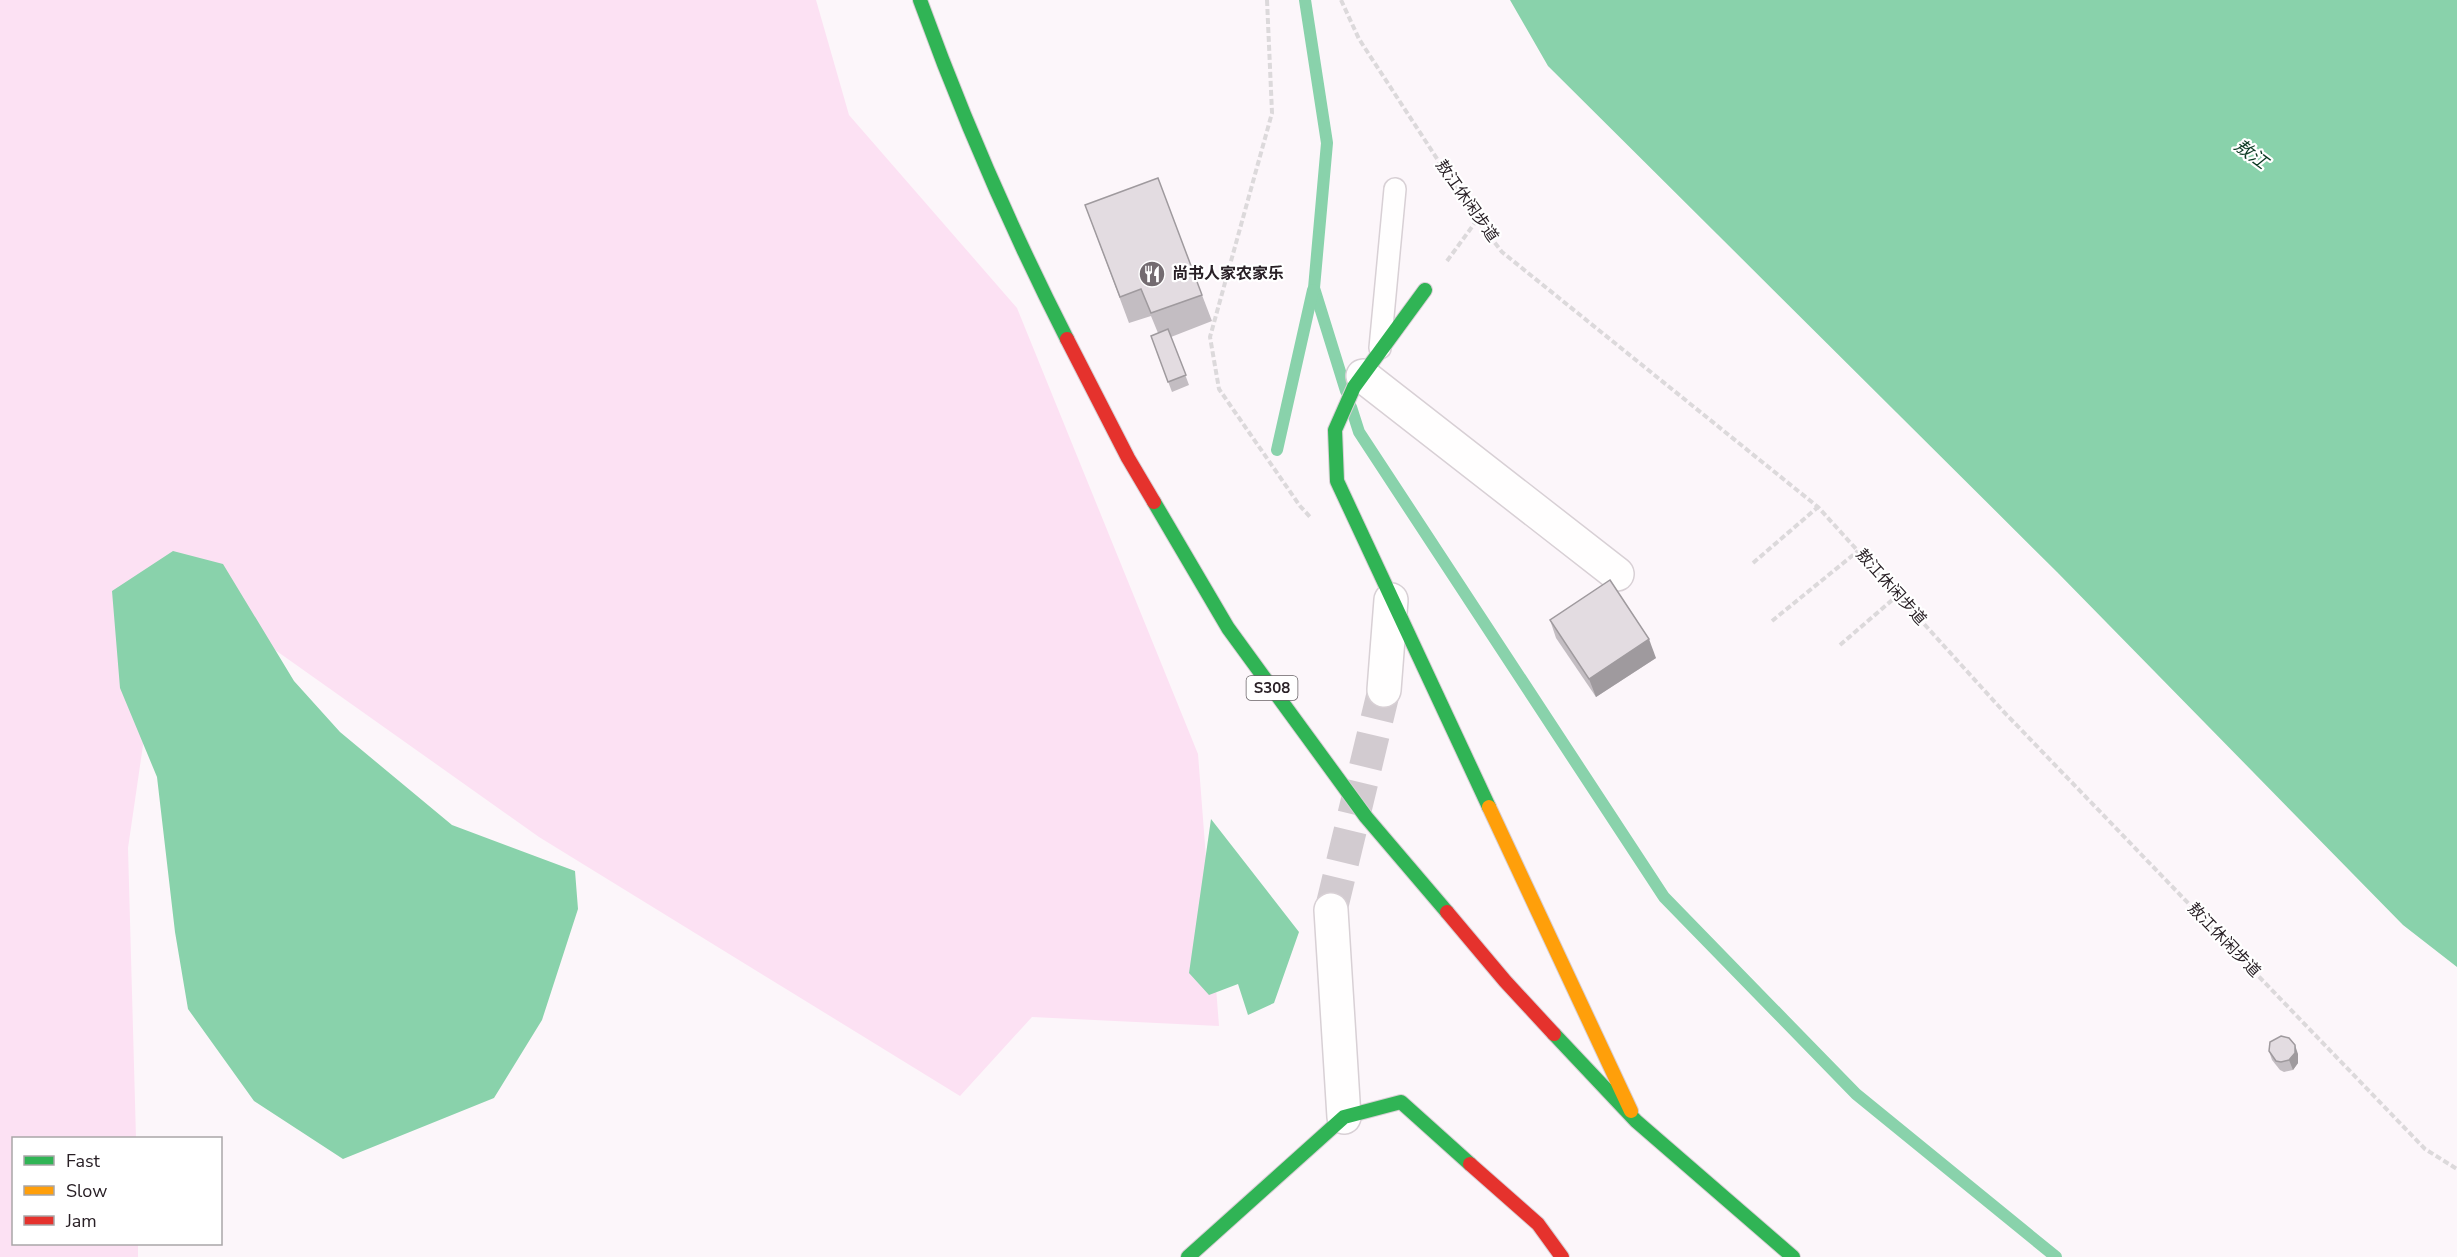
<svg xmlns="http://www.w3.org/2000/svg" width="2457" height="1257" viewBox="0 0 2457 1257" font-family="'Nunito Sans','Noto Sans SC',sans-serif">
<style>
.green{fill:#fce1f3}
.water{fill:#89d2ab}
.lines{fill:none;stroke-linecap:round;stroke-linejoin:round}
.stream{stroke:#89d2ab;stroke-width:12}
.street-tunnel{stroke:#d2cbd0;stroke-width:33;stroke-dasharray:33 16;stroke-linecap:butt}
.lane-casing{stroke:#d8d0d5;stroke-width:24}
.street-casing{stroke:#d8d0d5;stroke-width:36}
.fast-casing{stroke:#d8d0d5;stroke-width:16}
.slow-casing{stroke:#d8d0d5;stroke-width:16}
.jam-casing{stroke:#d8d0d5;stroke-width:16}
.path{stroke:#dcd9db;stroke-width:4;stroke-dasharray:6 3;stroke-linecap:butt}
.lane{stroke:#fffefe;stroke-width:21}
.street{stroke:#fffefe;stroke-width:33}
.fast{stroke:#30b455;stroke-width:14}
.slow{stroke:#ff9f0a;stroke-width:14}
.jam{stroke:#e5322d;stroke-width:14}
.wall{fill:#c3bdc2}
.shaded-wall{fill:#9f9a9e}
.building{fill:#e3dce1;stroke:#9f9a9e;stroke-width:1.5}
.labels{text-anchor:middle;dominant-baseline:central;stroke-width:4.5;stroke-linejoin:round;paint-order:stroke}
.shield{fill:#fff;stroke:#696367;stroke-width:1.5}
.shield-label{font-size:15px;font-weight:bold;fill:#292026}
.street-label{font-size:16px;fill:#292026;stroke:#fff}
.poi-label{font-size:16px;font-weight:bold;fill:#292026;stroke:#fff;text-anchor:start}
.water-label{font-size:18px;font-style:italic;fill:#0c3a23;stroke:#fff}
</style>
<rect width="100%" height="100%" fill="#fcf6fa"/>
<path class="green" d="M0 0H816L849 115 1017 308 1198 754 1219 1026 1032 1017 960 1096 539 837 168 574 128 848 136 1138H14V1244H138V1257H0Z"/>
<g class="water">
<path d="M1510 0H2457V967L2403 925 2057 572 1548 66Z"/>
<path d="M173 551 223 564 294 681 340 732 452 825 575 871 578 909 542 1020 494 1098 343 1159 254 1101 188 1009 175 932 157 777 120 688 112 591Z"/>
<path d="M1211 819 1299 932 1274 1003 1248 1015 1238 984 1209 995 1189 973Z"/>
</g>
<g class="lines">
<g class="stream">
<path d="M1305 0 1327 143 1314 288 1346 391"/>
<path d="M1351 407 1359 432 1664 897 1856 1094 2056 1257"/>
<path d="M1277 450 1313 290"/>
</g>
<path class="street-tunnel" d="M1331 910 1384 690"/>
<defs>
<path id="lane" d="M1380 348 1395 189"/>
<g id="street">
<path d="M1363 376 1617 574"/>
<path d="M1384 690 1391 600"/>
<path d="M1331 910 1344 1117"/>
</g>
<g id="fast">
<path d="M920 0C962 116 1011 229 1067 339"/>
<path d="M1425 290 1354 387 1335 430 1337 481 1489 807"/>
<path d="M1154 502 1228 628 1366 817 1447 912"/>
<path d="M1554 1034 1636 1121 1793 1257"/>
<path d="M1188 1257 1344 1117 1401 1102 1470 1164"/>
</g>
<path id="slow" d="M1489 807 1631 1111"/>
<g id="jam">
<path d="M1067 339 1128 458 1154 502"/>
<path d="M1447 912 1505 981 1554 1034"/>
<path d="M1470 1164 1538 1224 1562 1257"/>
</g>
</defs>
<use href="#lane" class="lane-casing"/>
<use href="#street" class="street-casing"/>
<use href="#fast" class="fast-casing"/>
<use href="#slow" class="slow-casing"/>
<use href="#jam" class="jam-casing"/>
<g class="path">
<path d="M1267 0 1272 113 1210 337 1219 389 1300 506 1311 518"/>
<path d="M1341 0 1359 39 1477 220 1502 252 1818 507 2003 711 2425 1149 2457 1169"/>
<path d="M1447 261 1477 220"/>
<path d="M1753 563 1818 507"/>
<path d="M1772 621 1858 551"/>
<path d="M1840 645 1898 595"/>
</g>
<use href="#lane" class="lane"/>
<use href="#street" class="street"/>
<use href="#fast" class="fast"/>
<use href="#slow" class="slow"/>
<use href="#jam" class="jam"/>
</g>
<g class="wall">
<path d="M1085 205 1202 295 1212 321 1171 337 1189 385 1172 392 1151 336 1158 333 1151 316 1129 323Z"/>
<path d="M1550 620 1656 658 1596 697 1556 638Z"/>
<path d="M2269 1051 2298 1054V1063L2293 1070 2284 1072 2280 1070 2272 1060Z"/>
</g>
<g class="shaded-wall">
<path d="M1649 639 1656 658 1596 697 1589 679Z"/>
<path d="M2295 1045 2298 1054V1063L2293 1070 2289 1060Z"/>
</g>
<g class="building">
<path d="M1158 178 1202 295 1151 313 1141 289 1120 297 1085 205Z"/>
<path d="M1168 329 1186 375 1168 382 1151 336Z"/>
<path d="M1610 580 1649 639 1589 679 1550 620Z"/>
<path d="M2281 1036 2289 1038 2295 1045V1053L2289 1060 2281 1062 2276 1061 2269 1051 2270 1042Z"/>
</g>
<defs>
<symbol id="restaurant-disc" viewBox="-11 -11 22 22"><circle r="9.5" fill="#736b70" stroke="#fff"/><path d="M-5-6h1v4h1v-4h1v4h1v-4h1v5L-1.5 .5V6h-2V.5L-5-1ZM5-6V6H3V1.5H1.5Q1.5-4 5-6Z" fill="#fff"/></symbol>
</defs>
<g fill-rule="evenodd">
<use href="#restaurant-disc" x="1137" y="259" width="30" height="30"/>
</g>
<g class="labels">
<rect class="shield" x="1246.5" y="676" width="51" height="24" rx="4.5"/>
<g class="shield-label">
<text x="1272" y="688">S308</text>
</g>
<g class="street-label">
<text transform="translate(1467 201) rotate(55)">敖江休闲步道</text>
<text transform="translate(1891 587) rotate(48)">敖江休闲步道</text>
<text transform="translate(2224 940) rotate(46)">敖江休闲步道</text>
</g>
<g class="poi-label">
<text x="1172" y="274">尚书人家农家乐</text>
</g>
<g class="water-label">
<text transform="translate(2251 154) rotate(37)">敖江</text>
</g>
</g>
<rect x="12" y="1137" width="210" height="108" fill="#ffffff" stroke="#a9a6a8" stroke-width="1.5"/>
<rect x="24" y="1156" width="30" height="9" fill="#30b455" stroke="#a9a6a8" stroke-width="1.5"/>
<text x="66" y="1167" font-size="18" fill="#292026">Fast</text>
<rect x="24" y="1186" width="30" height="9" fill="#ff9f0a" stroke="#a9a6a8" stroke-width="1.5"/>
<text x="66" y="1197" font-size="18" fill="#292026">Slow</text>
<rect x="24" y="1216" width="30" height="9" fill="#e5322d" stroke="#a9a6a8" stroke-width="1.5"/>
<text x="66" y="1227" font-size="18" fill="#292026">Jam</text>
</svg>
